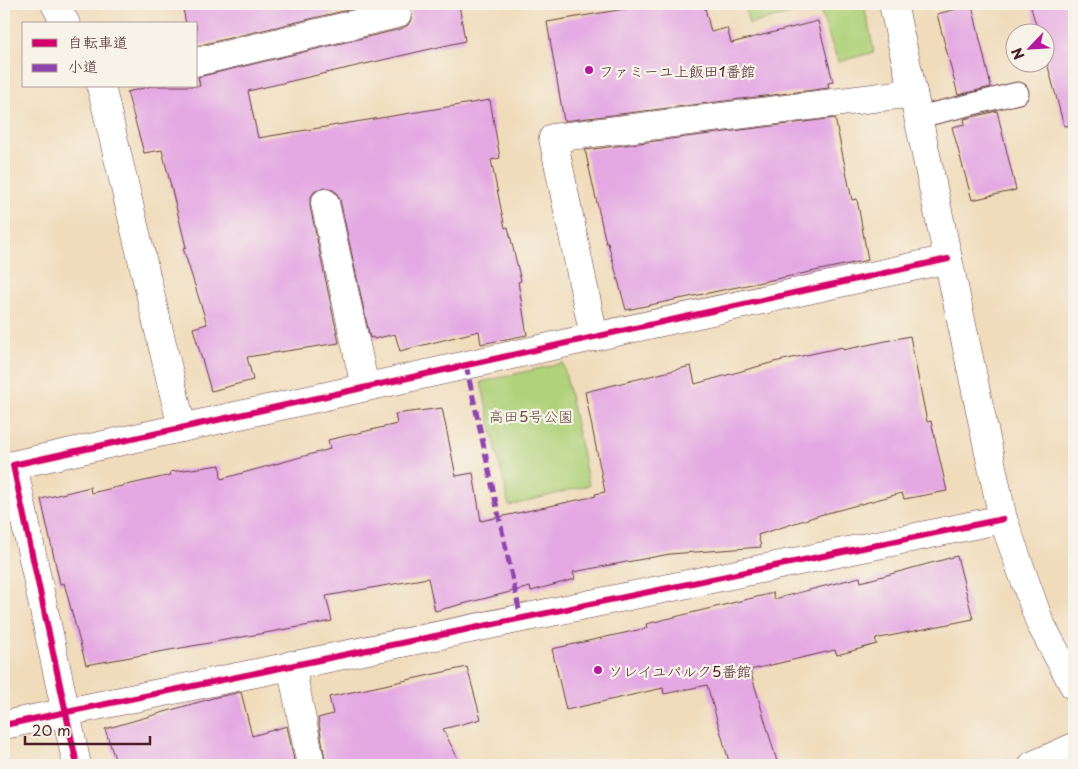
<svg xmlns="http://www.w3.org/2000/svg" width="1078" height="769" viewBox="0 0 1078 769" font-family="'Playpen Sans','Klee One',sans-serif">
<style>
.green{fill:#b0d27a;stroke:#7d7852}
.building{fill:#e4a9e3}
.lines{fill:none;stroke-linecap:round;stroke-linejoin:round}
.lane-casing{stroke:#633b41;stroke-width:23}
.street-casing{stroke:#633b41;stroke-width:29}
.secondary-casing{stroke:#633b41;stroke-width:29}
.lane{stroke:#fff;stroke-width:21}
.street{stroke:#fff;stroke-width:28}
.secondary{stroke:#fff;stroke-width:28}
.quiet{stroke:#8e44ad;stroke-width:5;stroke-dasharray:10 5;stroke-linecap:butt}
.cycleway-casing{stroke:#f7f3e8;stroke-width:9}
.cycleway{stroke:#d6006c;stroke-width:6}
.poi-dot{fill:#b5179e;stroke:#f7f3e8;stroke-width:2}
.labels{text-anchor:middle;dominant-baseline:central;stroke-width:4.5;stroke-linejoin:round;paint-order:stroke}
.poi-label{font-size:15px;fill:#4a1f2b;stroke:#f7f3e8;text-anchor:start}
.park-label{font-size:15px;fill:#644c3f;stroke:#f7f3e8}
</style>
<rect width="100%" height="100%" fill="#f7f3e8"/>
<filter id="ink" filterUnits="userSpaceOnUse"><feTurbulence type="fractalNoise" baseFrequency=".02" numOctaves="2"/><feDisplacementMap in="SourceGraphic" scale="10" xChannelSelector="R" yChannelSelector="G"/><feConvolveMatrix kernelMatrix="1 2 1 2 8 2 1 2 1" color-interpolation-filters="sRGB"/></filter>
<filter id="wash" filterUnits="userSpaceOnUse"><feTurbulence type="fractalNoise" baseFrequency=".0096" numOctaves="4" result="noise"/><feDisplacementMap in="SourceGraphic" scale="20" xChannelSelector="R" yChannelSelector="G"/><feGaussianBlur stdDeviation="1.12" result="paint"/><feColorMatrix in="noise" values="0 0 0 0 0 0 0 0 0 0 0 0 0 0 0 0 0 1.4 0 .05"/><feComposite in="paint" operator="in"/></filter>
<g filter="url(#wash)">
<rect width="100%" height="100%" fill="#f0dcbb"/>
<g class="green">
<path d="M744 4H864L874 52 838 62 819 7 749 24Z"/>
<path d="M563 363 589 485 509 506 481 382Z"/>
</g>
<g id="blocks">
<g class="building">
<path d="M182 4H373L196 46V24H186Z"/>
<path d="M410 4H459L465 41 248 91 258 138 490 100 500 158 491 160 505 228 508 227 521 281 518 282 527 335 481 344 479 331 400 351 395 334 374 339 373 337 370 338 340 200 336 192 329 188H322L314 192 310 199V206L339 343 247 357 253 380 211 391 193 328 207 324 183 248 186 247 162 150 144 153 127 92 152 86H200L198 77 401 29 408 25 412 18Z"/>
<path d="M654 4H704L711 32 727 28 731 43 818 21 833 82 828 83 829 88 564 121 547 22Z"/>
<path d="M1030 4H1074V125L1064 126 1046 59V32H1038Z"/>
<path d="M972 5 991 87 958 95 937 14Z"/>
<path d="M997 111 1016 190 972 200 952 127 965 124 964 119Z"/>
<path d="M835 118 852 200 857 199 868 260 626 310 608 243H606L585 150Z"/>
<path d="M910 336 927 422 931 421 947 491 904 499 902 493 820 515 758 535 761 547 670 554 573 572 575 579 531 591 530 587 435 611 428 578 326 596 332 621 86 665 64 583 60 584 41 499 90 487 91 493 171 475 170 472 220 465 221 479 330 449 328 440 397 424 395 414 442 408 456 476 473 473 481 521 596 496 595 494 605 492 585 392 691 366 695 384 774 362 843 347V350Z"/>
<path d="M957 556 973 619 875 639 877 644 837 655 835 650 750 670 778 765H730L707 685 664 694 663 688 566 710 552 649 647 628 646 624 773 593 774 599 860 577 861 582Z"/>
<path d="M467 667 481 719 443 729 461 765H326L318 718 333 714 329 697Z"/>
<path d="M241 692 252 736 287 726 295 765H117L105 729 213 698Z"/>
</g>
</g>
</g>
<g filter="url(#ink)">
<use href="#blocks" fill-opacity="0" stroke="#633b41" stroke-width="1"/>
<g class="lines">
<defs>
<path id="lane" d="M919 117 1018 93"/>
<g id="street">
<path d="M55 4 66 24"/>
<path d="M196 62 397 14 394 4"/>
<path d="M101 86 182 428"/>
<path d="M325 203 365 387"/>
<path d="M594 337 553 138 913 93"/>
<path d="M291 665 311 765"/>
<path d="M4 725 1003 519"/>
<path d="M77 765 13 465 948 259"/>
<path d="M1033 765 1074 747"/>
</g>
<path id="secondary" d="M893 4 913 93 1003 519 1040 623 1074 686"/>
</defs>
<use href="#lane" class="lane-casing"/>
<use href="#street" class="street-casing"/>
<use href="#secondary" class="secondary-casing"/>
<use href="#lane" class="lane"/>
<use href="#street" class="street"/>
<use href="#secondary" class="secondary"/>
<path class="quiet" d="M466 365 521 618"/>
<defs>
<g id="cycleway">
<path d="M4 725 1003 519"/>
<path d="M77 765 13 465 948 259"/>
</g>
</defs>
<use href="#cycleway" class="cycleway-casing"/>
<use href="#cycleway" class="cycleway"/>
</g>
</g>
<g class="poi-dot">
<circle cx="589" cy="70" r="5"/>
<circle cx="598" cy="670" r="5"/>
</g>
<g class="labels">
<g class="poi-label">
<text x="599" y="70">ファミーユ上飯田1番館</text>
<text x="608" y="670">ソレイユパルク5番館</text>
</g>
<g class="park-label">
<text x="531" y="415">高田5号公園</text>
</g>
</g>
<rect width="1078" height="769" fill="none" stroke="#f7f3e8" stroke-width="20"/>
<rect x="22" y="22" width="175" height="65" fill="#f7f3e8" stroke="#b29e9c"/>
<rect x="32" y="39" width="25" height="8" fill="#d6006c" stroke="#b29e9c"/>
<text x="68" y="48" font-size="15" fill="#4a1f2b">自転車道</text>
<rect x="32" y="64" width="25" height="8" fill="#8e44ad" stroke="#b29e9c"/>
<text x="68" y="72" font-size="15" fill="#4a1f2b">小道</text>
<g transform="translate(1030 48) rotate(245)"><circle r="24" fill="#f7f3e8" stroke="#b29e9c"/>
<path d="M0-4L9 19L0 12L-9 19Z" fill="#b5179e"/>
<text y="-8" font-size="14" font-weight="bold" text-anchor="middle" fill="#4a1f2b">N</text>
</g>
<path d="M25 736v8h125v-8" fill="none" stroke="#4a1f2b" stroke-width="2.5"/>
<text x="32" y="736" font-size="15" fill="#4a1f2b" stroke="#f7f3e8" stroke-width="4" paint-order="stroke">20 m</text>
</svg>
